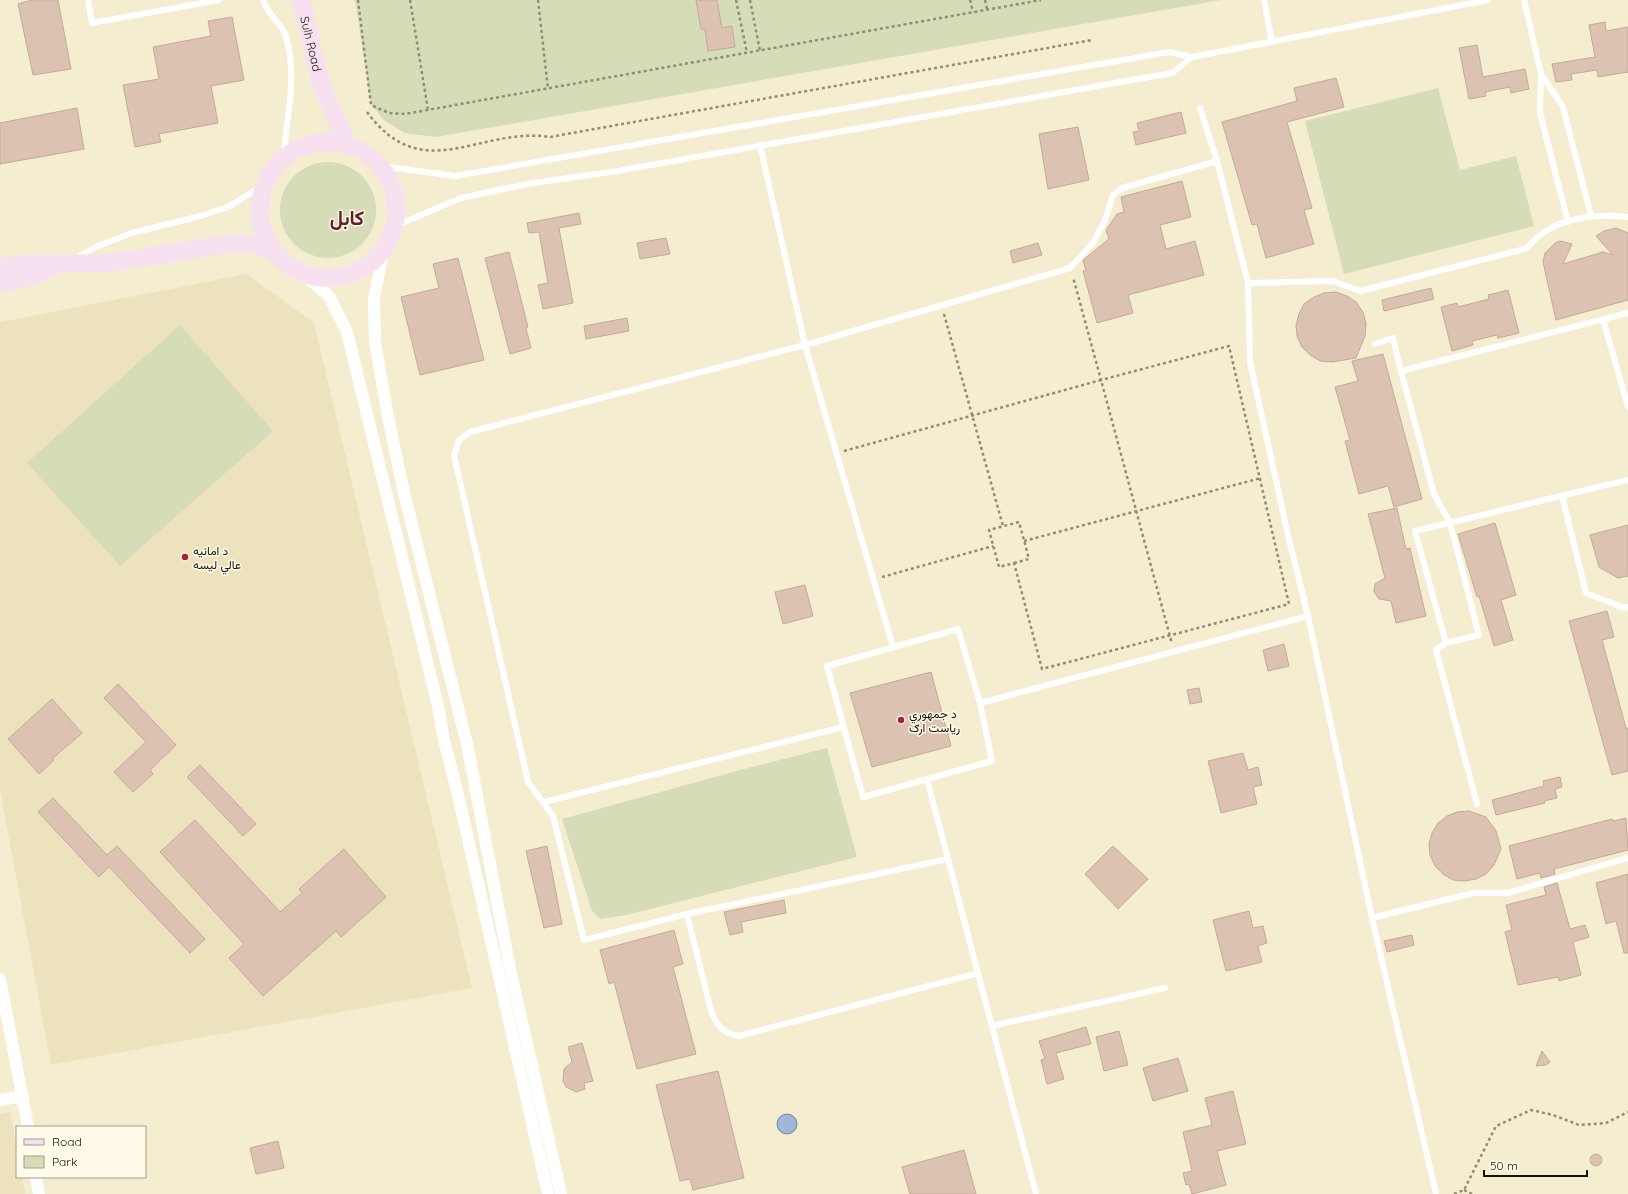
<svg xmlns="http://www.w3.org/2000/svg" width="1628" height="1194" viewBox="0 0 1628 1194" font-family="Quicksand,Vazirmatn,sans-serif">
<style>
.built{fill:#ece3be}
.green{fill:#d5dcb7}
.water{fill:#a1b6d8;stroke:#77859a}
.building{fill:#dcc2b0;stroke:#c3aa98}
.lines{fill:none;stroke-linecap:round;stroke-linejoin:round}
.path{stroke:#918c78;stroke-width:2.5;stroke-dasharray:3 3;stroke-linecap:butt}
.lane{stroke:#fff;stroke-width:6}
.street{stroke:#fff;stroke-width:12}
.secondary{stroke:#f7e1f0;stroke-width:18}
.poi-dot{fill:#b01d3a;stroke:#fffae9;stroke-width:1.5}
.labels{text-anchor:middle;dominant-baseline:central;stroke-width:3;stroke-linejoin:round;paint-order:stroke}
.street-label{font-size:12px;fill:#151309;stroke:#fffae9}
.poi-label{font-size:12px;fill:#151309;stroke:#fffae9;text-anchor:start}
.town-label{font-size:20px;font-weight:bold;fill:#621d25;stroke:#fffae9}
</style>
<rect width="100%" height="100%" fill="#f5edd0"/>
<g class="built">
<path d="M247 274 314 323 472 988 51 1065 0 790V322Z"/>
<path d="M10 1112 17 1149V1177H22L25 1194H0V1114Z"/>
</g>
<g class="green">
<path d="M355 0H1221L436 137 405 133 385 121 371 105Z"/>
<path d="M1438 88 1460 170 1516 156 1534 226 1344 274 1305 121Z"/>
<circle cx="328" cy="210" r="48"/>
<path d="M180 325 273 431 120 566 27 463Z"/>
<path d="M827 748 857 857 626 915 600 919 592 911 562 819 744 769Z"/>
</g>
<circle class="water" cx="787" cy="1124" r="10"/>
<g class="building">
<path d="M32 0H58L71 69 33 75 18 4Z"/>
<path d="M696 0H717L722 28 732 26 735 47 708 51 705 29H701Z"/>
<path d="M232 17 244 80 211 86 218 123 159 134 161 142 135 147 123 85 159 79 153 47 211 36 208 21Z"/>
<path d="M1605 22 1606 31 1628 27V72L1598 77 1597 70 1571 74 1572 80 1556 82 1552 64 1595 57 1589 25Z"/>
<path d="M1477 45 1483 77 1525 69 1529 89 1511 93 1510 87 1485 92 1486 96 1469 99 1459 48Z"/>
<path d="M1336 78 1344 107 1287 122 1312 208 1304 210 1314 244 1266 258 1257 224 1252 225 1222 122 1297 101 1294 88Z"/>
<path d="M77 108 84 149 0 164V123Z"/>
<path d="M1181 112 1186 133 1136 145 1133 132 1139 131 1137 123Z"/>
<path d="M1078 127 1089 180 1048 189 1039 134Z"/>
<path d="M1182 181 1191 217 1160 225 1166 249 1195 241 1204 275 1128 295 1133 313 1097 323 1083 271H1086L1083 260 1109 239 1106 230 1117 214 1124 212 1121 197Z"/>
<path d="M579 213 581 224 559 228 573 303 543 309 538 285 548 283 539 232 529 233 527 223Z"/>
<path d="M1616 228 1628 233V300L1556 320 1543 262 1545 253 1555 243 1560 241 1572 244 1563 264 1603 252 1613 255 1596 236 1604 231Z"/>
<path d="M666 238 670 254 640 259 637 243Z"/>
<path d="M1038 243 1042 255 1013 263 1010 251Z"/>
<path d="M509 252 528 327 526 328 531 348 510 354 485 258Z"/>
<path d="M458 258 484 360 420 375 401 297 439 288 433 264Z"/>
<path d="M1431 288 1434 299 1384 311 1382 300Z"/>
<path d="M1508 290 1519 333 1498 338 1497 335 1472 341 1473 345 1452 351 1441 307 1457 303 1458 307 1489 299 1488 295Z"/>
<path d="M1336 292 1347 296 1356 302 1363 312 1366 324 1365 336 1356 358 1332 362 1320 361 1310 355 1302 347 1297 336 1296 325 1299 314 1304 304 1314 297 1324 293Z"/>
<path d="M627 318 629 331 586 339 584 326Z"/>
<path d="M1383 354 1422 499 1394 507 1388 486 1359 494 1345 441 1350 440 1335 387 1358 381 1352 361Z"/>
<path d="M1397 508 1406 549 1410 548 1426 616 1396 623 1391 601 1379 599 1374 592 1375 584 1385 578 1368 514Z"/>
<path d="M1495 523 1516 595 1501 600 1513 640 1494 646 1479 596 1477 597 1458 534Z"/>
<path d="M1628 525V576L1618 578 1599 567 1590 535Z"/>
<path d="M805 585 813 616 783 624 775 592Z"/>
<path d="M1607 611 1614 637 1602 640 1626 728H1628V771L1612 775 1569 621Z"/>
<path d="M1284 644 1289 666 1268 671 1263 650Z"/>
<path d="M931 672 951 746 872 767 850 693Z"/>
<path d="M118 684 176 745 150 770 153 774 133 792 114 772 146 742 104 698Z"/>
<path d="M1199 688 1202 702 1190 704 1187 690Z"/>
<path d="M52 699 82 733 53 758 54 760 39 774 8 739Z"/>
<path d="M1243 753 1248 770 1258 767 1262 785 1253 787 1257 804 1221 813 1208 761Z"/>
<path d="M200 765 256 824 243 836 187 777Z"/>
<path d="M1560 777 1562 787 1555 789 1557 798 1544 801 1545 803 1496 815 1492 800 1544 786 1543 781Z"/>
<path d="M53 798 107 855 117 846 205 939 190 953 109 867 99 877 38 812Z"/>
<path d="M1469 811 1486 817 1496 831 1501 849 1494 865 1486 874 1476 879 1465 881 1453 880 1443 874 1435 866 1430 855 1429 844 1432 833 1438 823 1447 816 1457 812Z"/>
<path d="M1626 818 1628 850 1554 869 1555 874 1541 878 1540 873 1517 879 1509 846 1612 819 1613 821Z"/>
<path d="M195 820 280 912 302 893 299 889 344 849 386 897 341 937 336 931 263 996 229 958 244 944 160 852Z"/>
<path d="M547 846 562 924 544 928 526 851Z"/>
<path d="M1113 846 1148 879 1118 909 1085 874Z"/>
<path d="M1628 874V953H1624L1616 921 1606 924 1596 883Z"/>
<path d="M1557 883 1570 929 1585 925 1589 937 1573 942 1581 975 1559 981 1558 977 1518 985 1505 932 1512 930 1506 905 1546 895 1544 887Z"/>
<path d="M784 900 786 913 741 922 743 932 730 935 724 912Z"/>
<path d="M1249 911 1253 928 1263 926 1267 943 1258 946 1262 962 1226 971 1213 920Z"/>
<path d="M674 930 683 964 673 967 696 1054 637 1069 614 982 609 984 600 950Z"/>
<path d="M1412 935 1414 945 1387 952 1384 941Z"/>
<path d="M1086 1027 1091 1044 1056 1053 1064 1079 1047 1084 1041 1060 1045 1059 1039 1041Z"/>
<path d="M1119 1031 1128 1065 1104 1071 1096 1037Z"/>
<path d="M582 1043 593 1081 584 1083 585 1089 576 1092 566 1087 563 1081 564 1069 572 1062 568 1047Z"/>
<path d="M1542 1051 1550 1062 1546 1065 1536 1066Z"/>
<path d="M1178 1058 1188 1091 1153 1101 1143 1068Z"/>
<path d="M718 1071 744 1178 693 1190 690 1179 680 1181 656 1085Z"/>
<path d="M1233 1091 1246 1144 1217 1151 1226 1185 1192 1194 1189 1184 1186 1185 1183 1173 1192 1171 1183 1132 1212 1125 1205 1098Z"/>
<path d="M278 1141 284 1168 256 1174 250 1148Z"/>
<path d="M964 1150 976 1194H910L902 1167Z"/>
<circle cx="1596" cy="1160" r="6"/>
</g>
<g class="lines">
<g class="path">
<path d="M358 0 371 105 389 113 405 114 1041 0"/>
<path d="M410 0 428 110"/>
<path d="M538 0 548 89"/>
<path d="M736 0 747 53"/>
<path d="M750 0 760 51"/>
<path d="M970 0 973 12"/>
<path d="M985 0 987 9"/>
<path d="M367 112C423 188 480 126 550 137L1092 40"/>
<path d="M944 314 1003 526"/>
<path d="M844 451 1101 380 1172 644"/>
<path d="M1024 541 1261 478"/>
<path d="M1014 563 1029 559 1019 522 989 530 999 567 1014 563 1042 669 1289 604 1229 346 1101 380 1073 277"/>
<path d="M882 577 993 546"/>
<path d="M1464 1190 1472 1194"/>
<path d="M1454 1194 1464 1190 1496 1126 1531 1110 1553 1115 1579 1125 1606 1123 1628 1112"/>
</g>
<g class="lane">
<path d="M88 0 92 23 219 0"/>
<path d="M263 0C267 14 282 24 286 37 298 77 286 117 284 157"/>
<path d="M1264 0 1272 42"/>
<path d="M1524 0 1541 74 1540 113 1568 222"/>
<path d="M1541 74 1563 107 1591 216"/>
<path d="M1200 108 1217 161 1248 283 1250 362 1288 535 1308 616 1372 918 1436 1194"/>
<path d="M760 145 805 345 893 647"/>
<path d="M381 166 455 176 1169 52 1192 57 1488 0"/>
<path d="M395 226 461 198 527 184 617 171 1172 73 1192 57"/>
<path d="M76 258 94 248 131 233 197 217 228 207 264 185"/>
<path d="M1248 283 1333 281 1360 291 1525 249C1532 243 1538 236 1546 231 1568 216 1603 214 1628 217"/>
<path d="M1603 319 1628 407"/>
<path d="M1375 344 1393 338 1401 371"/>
<path d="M1562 496 1586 593 1624 608 1628 607"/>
<path d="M958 629 980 703 992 761 863 797 827 666Z"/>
<path d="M1446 643 1479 635 1450 523 1434 494 1401 371 1628 313"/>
<path d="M980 703 1308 616"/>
<path d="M927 779 1036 1194"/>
<path d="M544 802 843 727"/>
<path d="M1477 804 1436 650 1446 643 1415 531 1628 480"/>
<path d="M687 914 948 859"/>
<path d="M1372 918 1473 893H1507L1628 858"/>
<path d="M978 973 739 1036C724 1033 719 1028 712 1014L687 914 584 940 553 816 528 782 454 455 459 440 470 432 805 345 1070 268 1093 243 1105 220 1113 195 1122 188 1217 161"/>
<path d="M992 1026 1165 988"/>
</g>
<g class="street">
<path d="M383 251 374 299 375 342 388 417 404 493 467 744 510 969 561 1194"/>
<path d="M303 274 329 296 347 332 438 706 444 740 459 799 548 1194"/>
<path d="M0 979 28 1127"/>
<path d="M0 1100 23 1096"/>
<path d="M36 1177 39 1194"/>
</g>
<g class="secondary">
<path id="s1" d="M301 0 322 87 347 144"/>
<circle cx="328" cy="210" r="68"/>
<path d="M0 267 20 264 109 263 229 244H251L272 249"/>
<path d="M0 283 23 279 53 268"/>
</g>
</g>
<g class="poi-dot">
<circle cx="185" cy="557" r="4"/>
<circle cx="901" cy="720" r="4"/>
</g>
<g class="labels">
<g class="street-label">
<text stroke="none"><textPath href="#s1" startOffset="45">Sulh Road</textPath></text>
</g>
<g class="poi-label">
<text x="193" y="550">د امانیه<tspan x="193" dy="14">عالي لیسه</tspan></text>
<text x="909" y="713">د جمهوري<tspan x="909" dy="14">ریاست ارګ</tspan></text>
</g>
<g class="town-label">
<text x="347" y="217">کابل</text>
</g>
</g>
<rect x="16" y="1126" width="130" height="52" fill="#fffae9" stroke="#a19e8f"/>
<rect x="24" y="1139" width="20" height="6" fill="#f7e1f0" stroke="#a19e8f"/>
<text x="52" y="1146" font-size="12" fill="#151309">Road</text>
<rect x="24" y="1156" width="20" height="12" fill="#d5dcb7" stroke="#a19e8f"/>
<text x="52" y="1166" font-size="12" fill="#151309">Park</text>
<path d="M1484 1170v6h103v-6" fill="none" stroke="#151309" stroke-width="2"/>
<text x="1490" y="1170" font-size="12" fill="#151309" stroke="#fffae9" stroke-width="3" paint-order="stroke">50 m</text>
</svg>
